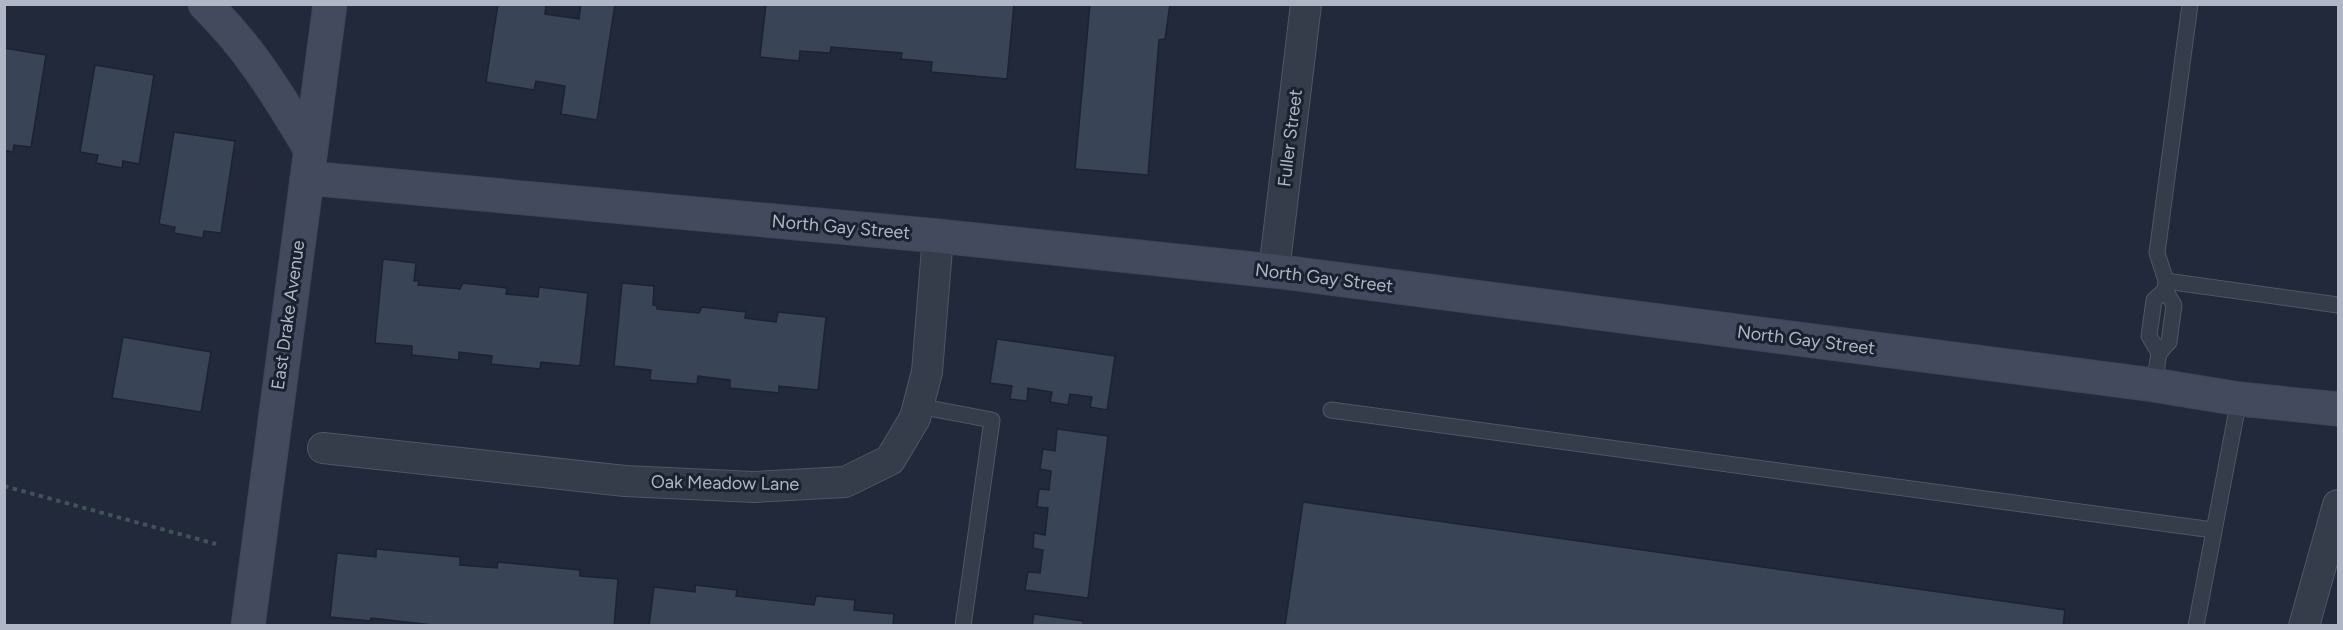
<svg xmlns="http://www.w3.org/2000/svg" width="2343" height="630" viewBox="0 0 2343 630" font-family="Figtree,sans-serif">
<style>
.building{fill:#3a4457;stroke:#1c2331;stroke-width:1.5}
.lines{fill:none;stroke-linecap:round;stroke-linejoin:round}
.lane-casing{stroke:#505665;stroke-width:17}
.street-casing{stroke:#505665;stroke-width:32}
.secondary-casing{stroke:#3e4553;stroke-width:35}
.path{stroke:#415358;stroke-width:4;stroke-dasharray:4.5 4.5;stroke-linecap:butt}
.lane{stroke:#353c4a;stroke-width:15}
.street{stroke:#353c4a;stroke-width:30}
.secondary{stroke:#434a5d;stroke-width:33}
.labels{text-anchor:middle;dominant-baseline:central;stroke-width:6;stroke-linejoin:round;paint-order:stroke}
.street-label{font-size:18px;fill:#b0b6c6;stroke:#1a212f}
</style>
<rect width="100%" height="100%" fill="#21293a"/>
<g class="building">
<path d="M498 4 546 5 545 14 579 19 581 4H615L597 120 561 114 565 86 536 81 534 90 486 82Z"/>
<path d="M766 4H1014L1007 79 931 72 932 62 901 59 902 53 831 47 830 53 800 51 799 61 760 57Z"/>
<path d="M1090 4H1170L1165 39 1159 40 1148 175 1075 169Z"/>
<path d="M4 48 46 55 31 147 14 145 13 152 4 150Z"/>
<path d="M95 65 154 75 139 164 123 161 122 168 96 163 98 155 80 152Z"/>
<path d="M174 132 235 141 221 233 204 231 203 238 174 233 175 227 159 224Z"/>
<path d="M383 259 416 263 414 281H419L418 285 460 289 463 283 507 288 506 294 538 297 539 287 588 293 580 366 541 362 540 369 491 364 492 356 459 352V360L412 355V346L375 343Z"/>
<path d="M622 283 654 286 653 305 657 306V309L699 313 702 307 746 312 745 318 776 322 778 312 826 317 818 390 779 386V393L730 388V380L698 376 697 384 650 380 651 370 614 366Z"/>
<path d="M123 337 211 352 201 412 112 398Z"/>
<path d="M997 339 1115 356 1107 410 1090 407 1092 397 1070 394 1068 405 1050 402 1052 392 1028 388 1027 401 1010 399 1012 386 990 383Z"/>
<path d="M1057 429 1108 436 1088 598 1025 590 1028 572 1040 573 1043 550 1033 548 1034 533 1045 535 1048 508 1037 507 1039 489 1049 490 1051 471 1040 469 1043 449 1055 451Z"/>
<path d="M1303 502 2065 610 2063 626H1285Z"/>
<path d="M376 549 460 557V565L497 568 498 562 580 570V576L618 579 614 626H442L371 618 370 621 330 617 337 553 376 557Z"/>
<path d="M695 585 737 590 736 596 814 605 816 596 855 600 854 610 894 614 893 626H649L654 587 695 592Z"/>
<path d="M1034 614 1083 621V626H1032Z"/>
</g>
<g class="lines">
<defs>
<g id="lane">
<path d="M2190 4 2157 253 2166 281 2338 305"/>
<path d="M2159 353 2149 336 2154 300 2165 290"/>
<path d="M2154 385 2159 353 2169 342 2174 305 2165 290 2166 281"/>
<path d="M918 406 992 420 963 626"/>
<path d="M1331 410 2213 530"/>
<path d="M2196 626 2239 399"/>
</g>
<g id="street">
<path d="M1274 271 1306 4"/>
<path d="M323 448 625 481 754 487 845 482 890 460 915 418 927 372 938 236"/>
<path d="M2304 626 2338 505"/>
</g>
<g id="secondary">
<path d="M205 4C252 51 276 92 310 148"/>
<path d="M307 178 938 236 1274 271 2154 385 2239 399 2338 409"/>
<path d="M248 626 330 4"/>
</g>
</defs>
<use href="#lane" class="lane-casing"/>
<use href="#street" class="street-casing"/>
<use href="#secondary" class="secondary-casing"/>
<path class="path" d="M4 486 216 544"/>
<use href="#lane" class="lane"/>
<use href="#street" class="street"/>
<use href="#secondary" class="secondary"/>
</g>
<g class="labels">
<g class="street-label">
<text transform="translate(1290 138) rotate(-83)">Fuller Street</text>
<text transform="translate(841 227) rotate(5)">North Gay Street</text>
<text transform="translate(1324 278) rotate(7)">North Gay Street</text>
<text transform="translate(288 315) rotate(-82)">East Drake Avenue</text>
<text transform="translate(1806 340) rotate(7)">North Gay Street</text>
<text transform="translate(725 483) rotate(1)">Oak Meadow Lane</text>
</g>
</g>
<rect width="2343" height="630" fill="none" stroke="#b0b6c6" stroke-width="12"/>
</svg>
